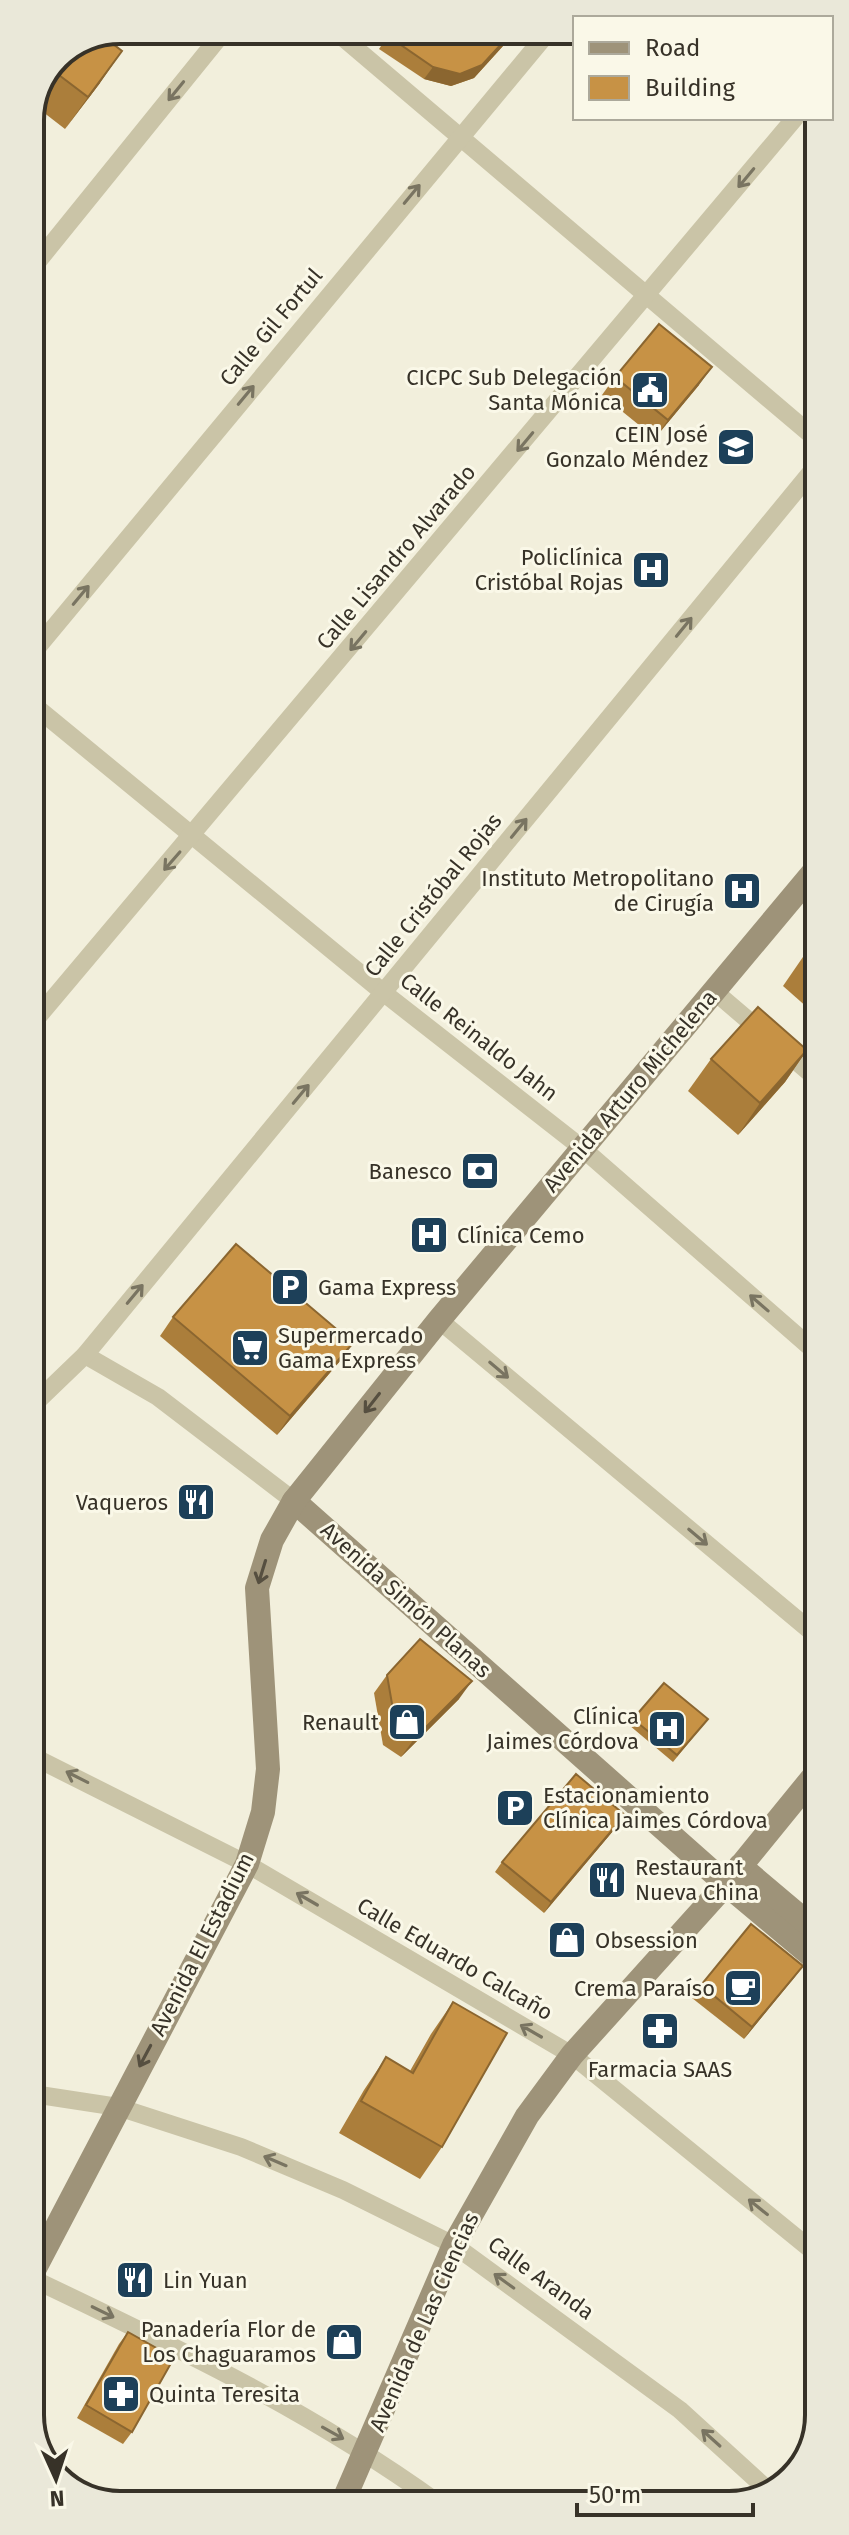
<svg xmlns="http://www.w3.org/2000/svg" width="849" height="2535" viewBox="0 0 849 2535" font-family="'Fira Sans',sans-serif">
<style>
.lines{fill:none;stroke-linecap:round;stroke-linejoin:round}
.street{stroke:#cac4a7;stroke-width:18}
.secondary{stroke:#9e9379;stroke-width:24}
.wall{fill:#ab7e3b}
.shaded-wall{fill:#8b6630}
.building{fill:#c79245;stroke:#8b6630;stroke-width:2}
.oneway{stroke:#797461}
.oneway2{stroke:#564f40}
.labels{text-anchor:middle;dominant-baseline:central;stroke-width:6;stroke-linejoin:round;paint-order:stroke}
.street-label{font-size:22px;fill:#373228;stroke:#faf8e8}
.poi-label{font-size:22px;fill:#373228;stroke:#faf8e8;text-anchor:end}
.rim{fill:none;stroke:#373228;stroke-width:4}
</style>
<rect width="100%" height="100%" fill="#f2efdc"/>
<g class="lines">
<g class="street">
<path d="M334 30 816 439"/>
<path d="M30 271 225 30"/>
<path d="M31 655 550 30"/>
<path d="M31 703 384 993 582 1148 818 1354"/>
<path d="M714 991 817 1079"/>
<path d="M31 1025 795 118"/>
<path d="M439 1320 818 1637"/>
<path d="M85 1355 158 1397 294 1501"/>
<path d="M32 1406 85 1355 817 465"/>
<path d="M32 1756 247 1864 572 2055 819 2256"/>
<path d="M33 2094 118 2107 241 2147 343 2190 454 2245 680 2410 769 2491"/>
<path d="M33 2279C174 2346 311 2411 438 2503"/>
</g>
<g class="secondary">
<path d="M294 1501 726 1884 818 1961"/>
<path d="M740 1866 818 1932"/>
<path d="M33 2272 247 1864 263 1812 268 1769 257 1588 272 1540 294 1501 439 1320 817 868"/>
<path d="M342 2504 454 2245 527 2116 572 2055 726 1884 818 1771"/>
</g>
</g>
<g class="wall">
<path d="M388 36H512L474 78 451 86 424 79 379 49Z"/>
<path d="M57 56 100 83 65 129 34 105Z"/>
<path d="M615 377 699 385 655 438 602 395Z"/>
<path d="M817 940V1016L783 986 805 954Z"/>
<path d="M807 1050 785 1082 738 1135 688 1091 711 1059Z"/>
<path d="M173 1317 340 1361 277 1435 160 1336Z"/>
<path d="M387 1675 459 1699 401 1757 383 1745 374 1693Z"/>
<path d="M633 1719 703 1725 673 1762 629 1725Z"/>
<path d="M625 1815 618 1825 544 1913 495 1872 502 1862Z"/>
<path d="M803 1966 744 2039 692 1998 701 1985Z"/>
<path d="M453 2002 442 2147 420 2179 339 2133 364 2090 386 2057 410 2071 431 2034Z"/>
<path d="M128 2332 132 2432 123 2444 77 2418 119 2344Z"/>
</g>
<g class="shaded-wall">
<path d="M514 30H516L512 36 474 78 451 86 424 79 433 67Z"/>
<path d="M122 51 100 83 65 129 88 97Z"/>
<path d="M712 367 699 385 655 438 668 420Z"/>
<path d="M807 1050 785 1082 738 1135 760 1103Z"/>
<path d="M353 1343 340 1361 277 1435 290 1416Z"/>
<path d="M472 1681 459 1699 401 1757 414 1739Z"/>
<path d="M625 1815 618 1825 544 1913 551 1902Z"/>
<path d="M803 1966 794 1978 744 2039 752 2027Z"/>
</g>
<g class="building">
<path d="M393 30H514L482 65 460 74 433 67 388 36Z"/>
<path d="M104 37 122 51 88 97 51 69 57 56Z"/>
<path d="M659 324 712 367 668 420 615 377Z"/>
<path d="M817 940V965L805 954Z"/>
<path d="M758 1007 807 1050 760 1103 711 1059Z"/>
<path d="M236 1244 353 1343 290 1416 173 1317Z"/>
<path d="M420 1639 472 1681 414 1739 396 1727 387 1675Z"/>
<path d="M664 1683 708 1719 677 1755 633 1719Z"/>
<path d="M576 1774 625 1815 551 1902 502 1862Z"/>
<path d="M751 1924 803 1966 752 2027 701 1985Z"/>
<path d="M32 1928 38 1931 32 1945Z"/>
<path d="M453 2002 507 2033 442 2147 361 2101 386 2057 413 2073Z"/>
<path d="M128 2332 174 2358 132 2432 86 2405Z"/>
</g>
<defs><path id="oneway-shaft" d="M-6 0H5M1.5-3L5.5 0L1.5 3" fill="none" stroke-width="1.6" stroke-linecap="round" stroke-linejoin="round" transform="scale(2)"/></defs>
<g class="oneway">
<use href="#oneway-shaft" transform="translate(176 91) rotate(129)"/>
<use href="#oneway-shaft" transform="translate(746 178) rotate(130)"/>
<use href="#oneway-shaft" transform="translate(412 194) rotate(-50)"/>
<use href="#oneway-shaft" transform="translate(246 395) rotate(-50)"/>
<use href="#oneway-shaft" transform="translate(525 442) rotate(130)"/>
<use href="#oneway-shaft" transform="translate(81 595) rotate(-50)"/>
<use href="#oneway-shaft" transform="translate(684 627) rotate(-51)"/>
<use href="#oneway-shaft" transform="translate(358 641) rotate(130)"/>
<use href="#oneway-shaft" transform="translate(519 828) rotate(-51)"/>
<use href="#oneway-shaft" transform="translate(172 861) rotate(131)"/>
<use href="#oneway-shaft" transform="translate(301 1094) rotate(-50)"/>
<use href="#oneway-shaft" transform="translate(135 1294) rotate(-50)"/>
<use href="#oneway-shaft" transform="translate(759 1303) rotate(-139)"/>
<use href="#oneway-shaft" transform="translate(499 1370) rotate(40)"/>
<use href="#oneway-shaft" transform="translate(698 1537) rotate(40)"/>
<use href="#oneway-shaft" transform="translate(77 1777) rotate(-153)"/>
<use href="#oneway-shaft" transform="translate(307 1899) rotate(-150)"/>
<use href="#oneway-shaft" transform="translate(531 2031) rotate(-150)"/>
<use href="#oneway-shaft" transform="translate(275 2161) rotate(-157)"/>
<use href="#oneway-shaft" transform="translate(758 2207) rotate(-141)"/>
<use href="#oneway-shaft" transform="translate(504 2281) rotate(-144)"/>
<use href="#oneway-shaft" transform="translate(103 2312) rotate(26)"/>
<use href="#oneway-shaft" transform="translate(333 2433) rotate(29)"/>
<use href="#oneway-shaft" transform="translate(711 2438) rotate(-138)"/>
</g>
<g class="oneway2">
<use href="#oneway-shaft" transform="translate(372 1403) rotate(128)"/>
<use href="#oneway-shaft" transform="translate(262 1572) rotate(107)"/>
<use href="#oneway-shaft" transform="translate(145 2056) rotate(118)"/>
</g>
<defs>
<symbol id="civic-square" viewBox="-11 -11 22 22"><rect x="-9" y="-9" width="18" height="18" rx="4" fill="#1d4059" stroke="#faf8e8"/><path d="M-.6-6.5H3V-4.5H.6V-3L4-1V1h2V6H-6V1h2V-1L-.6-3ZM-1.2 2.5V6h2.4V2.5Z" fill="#fff"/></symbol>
<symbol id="school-square" viewBox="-11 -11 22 22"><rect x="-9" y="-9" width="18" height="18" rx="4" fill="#1d4059" stroke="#faf8e8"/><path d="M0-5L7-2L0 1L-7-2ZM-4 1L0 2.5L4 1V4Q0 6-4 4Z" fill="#fff"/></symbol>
<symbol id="hospital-square" viewBox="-11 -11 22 22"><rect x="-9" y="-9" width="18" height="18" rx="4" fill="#1d4059" stroke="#faf8e8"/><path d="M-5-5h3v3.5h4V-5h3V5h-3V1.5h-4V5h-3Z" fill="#fff"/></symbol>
<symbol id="bank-square" viewBox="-11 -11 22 22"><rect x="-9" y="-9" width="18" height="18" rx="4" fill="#1d4059" stroke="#faf8e8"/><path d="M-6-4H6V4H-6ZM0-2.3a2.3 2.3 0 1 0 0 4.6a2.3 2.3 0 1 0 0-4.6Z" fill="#fff"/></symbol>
<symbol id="parking-square" viewBox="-11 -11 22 22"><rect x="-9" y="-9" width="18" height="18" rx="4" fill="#1d4059" stroke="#faf8e8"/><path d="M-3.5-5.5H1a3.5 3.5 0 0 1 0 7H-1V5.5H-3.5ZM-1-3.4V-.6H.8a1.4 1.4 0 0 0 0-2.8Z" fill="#fff"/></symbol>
<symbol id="supermarket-square" viewBox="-11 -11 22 22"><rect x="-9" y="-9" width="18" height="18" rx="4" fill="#1d4059" stroke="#faf8e8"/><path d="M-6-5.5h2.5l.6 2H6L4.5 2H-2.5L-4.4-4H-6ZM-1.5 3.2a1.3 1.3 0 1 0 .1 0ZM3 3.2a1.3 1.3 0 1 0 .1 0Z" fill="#fff"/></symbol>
<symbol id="restaurant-square" viewBox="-11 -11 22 22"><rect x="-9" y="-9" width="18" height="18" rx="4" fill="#1d4059" stroke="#faf8e8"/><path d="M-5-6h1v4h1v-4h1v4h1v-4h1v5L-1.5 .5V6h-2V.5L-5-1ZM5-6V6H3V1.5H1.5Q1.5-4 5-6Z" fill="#fff"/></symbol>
<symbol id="shop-square" viewBox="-11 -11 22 22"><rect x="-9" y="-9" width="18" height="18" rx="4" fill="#1d4059" stroke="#faf8e8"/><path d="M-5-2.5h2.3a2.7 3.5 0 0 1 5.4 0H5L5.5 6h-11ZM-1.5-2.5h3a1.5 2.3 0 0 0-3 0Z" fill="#fff"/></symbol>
<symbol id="cafe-square" viewBox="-11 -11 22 22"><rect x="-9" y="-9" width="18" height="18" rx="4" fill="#1d4059" stroke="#faf8e8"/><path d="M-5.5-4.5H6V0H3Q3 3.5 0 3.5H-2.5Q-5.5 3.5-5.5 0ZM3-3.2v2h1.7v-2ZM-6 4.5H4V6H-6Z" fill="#fff"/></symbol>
<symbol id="pharmacy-square" viewBox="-11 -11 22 22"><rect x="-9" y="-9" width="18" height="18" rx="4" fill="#1d4059" stroke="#faf8e8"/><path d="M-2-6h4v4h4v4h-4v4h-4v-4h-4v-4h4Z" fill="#fff"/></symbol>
</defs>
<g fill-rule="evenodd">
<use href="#civic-square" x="628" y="368" width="44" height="44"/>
<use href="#school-square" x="714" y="425" width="44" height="44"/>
<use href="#hospital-square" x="629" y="548" width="44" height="44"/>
<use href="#hospital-square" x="720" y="869" width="44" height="44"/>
<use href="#bank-square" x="458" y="1149" width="44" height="44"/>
<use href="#hospital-square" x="407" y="1213" width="44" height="44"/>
<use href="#parking-square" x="268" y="1265" width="44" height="44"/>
<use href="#supermarket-square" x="228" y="1326" width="44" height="44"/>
<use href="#restaurant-square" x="174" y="1480" width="44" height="44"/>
<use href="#shop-square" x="385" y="1700" width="44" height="44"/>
<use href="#hospital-square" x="645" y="1707" width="44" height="44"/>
<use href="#parking-square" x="493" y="1786" width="44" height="44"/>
<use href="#restaurant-square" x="585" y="1858" width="44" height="44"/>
<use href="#shop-square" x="545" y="1918" width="44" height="44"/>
<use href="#cafe-square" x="721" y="1966" width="44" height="44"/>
<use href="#pharmacy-square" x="638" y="2009" width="44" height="44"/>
<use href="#restaurant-square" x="113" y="2258" width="44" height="44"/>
<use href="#shop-square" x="322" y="2320" width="44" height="44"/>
<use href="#pharmacy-square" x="99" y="2372" width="44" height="44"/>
</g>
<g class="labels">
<g class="street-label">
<text transform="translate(271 327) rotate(-50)">Calle Gil Fortul</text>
<text transform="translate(396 557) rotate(-50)">Calle Lisandro Alvarado</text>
<text transform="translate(433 895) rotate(-51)">Calle Cristóbal Rojas</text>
<text transform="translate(479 1037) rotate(38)">Calle Reinaldo Jahn</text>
<text transform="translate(630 1091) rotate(-50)">Avenida Arturo Michelena</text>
<text transform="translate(406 1600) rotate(42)">Avenida Simón Planas</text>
<text transform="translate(202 1944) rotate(-63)">Avenida El Estadium</text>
<text transform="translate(455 1959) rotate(30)">Calle Eduardo Calcaño</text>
<text transform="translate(541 2278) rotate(36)">Calle Aranda</text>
<text transform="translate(424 2322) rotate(-66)">Avenida de Las Ciencias</text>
</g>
<g class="poi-label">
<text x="622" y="377">CICPC Sub Delegación<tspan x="622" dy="25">Santa Mónica</tspan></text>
<text x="708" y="434">CEIN José<tspan x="708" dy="25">Gonzalo Méndez</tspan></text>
<text x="623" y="557">Policlínica<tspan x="623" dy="25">Cristóbal Rojas</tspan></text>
<text x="714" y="878">Instituto Metropolitano<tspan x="714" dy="25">de Cirugía</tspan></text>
<text x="452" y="1171">Banesco</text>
<text x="457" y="1235" text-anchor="start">Clínica Cemo</text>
<text x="318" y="1287" text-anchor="start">Gama Express</text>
<text x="278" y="1335" text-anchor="start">Supermercado<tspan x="278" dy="25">Gama Express</tspan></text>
<text x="168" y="1502">Vaqueros</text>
<text x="639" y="1716">Clínica<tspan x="639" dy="25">Jaimes Córdova</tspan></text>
<text x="379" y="1722">Renault</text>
<text x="543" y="1795" text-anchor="start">Estacionamiento<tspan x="543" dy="25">Clínica Jaimes Córdova</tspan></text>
<text x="635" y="1867" text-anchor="start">Restaurant<tspan x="635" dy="25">Nueva China</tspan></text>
<text x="595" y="1940" text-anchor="start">Obsession</text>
<text x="715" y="1988">Crema Paraíso</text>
<text x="660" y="2069" text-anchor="middle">Farmacia SAAS</text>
<text x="163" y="2280" text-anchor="start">Lin Yuan</text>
<text x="316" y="2329">Panadería Flor de<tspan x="316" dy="25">Los Chaguaramos</tspan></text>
<text x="149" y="2394" text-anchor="start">Quinta Teresita</text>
</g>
</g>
<path d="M0 0H849V2535H0ZM120 44H729A76 76 0 0 1 805 120V2415A76 76 0 0 1 729 2491H120A76 76 0 0 1 44 2415V120A76 76 0 0 1 120 44Z" fill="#eae8d9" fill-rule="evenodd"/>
<path class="rim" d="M120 44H729A76 76 0 0 1 805 120V2415A76 76 0 0 1 729 2491H120A76 76 0 0 1 44 2415V120A76 76 0 0 1 120 44Z"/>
<rect x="573" y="16" width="260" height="104" fill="#faf8e8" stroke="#aca99b" stroke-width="2"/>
<rect x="589" y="42" width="40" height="12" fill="#9e9379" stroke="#aca99b" stroke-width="2"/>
<text x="645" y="56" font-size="24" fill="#373228">Road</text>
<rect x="589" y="76" width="40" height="24" fill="#c79245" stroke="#aca99b" stroke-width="2"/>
<text x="645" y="96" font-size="24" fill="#373228">Building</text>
<g transform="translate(56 2479) rotate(177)" stroke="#faf8e8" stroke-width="6" paint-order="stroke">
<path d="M0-6L14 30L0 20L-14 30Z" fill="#373228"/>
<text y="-12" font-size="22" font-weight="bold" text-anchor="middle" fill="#373228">N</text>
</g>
<path d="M577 2503v12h176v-12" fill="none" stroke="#373228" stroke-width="4"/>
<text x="589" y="2503" font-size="24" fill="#373228" stroke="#faf8e8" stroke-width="6" paint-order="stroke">50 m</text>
</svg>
